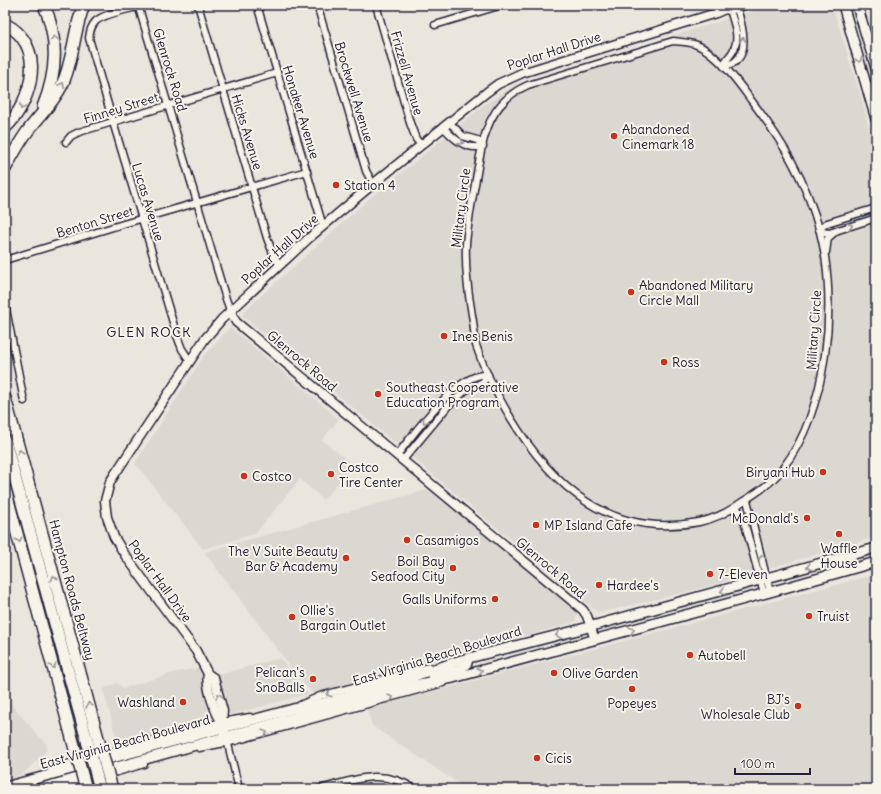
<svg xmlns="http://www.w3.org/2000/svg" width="881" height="794" viewBox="0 0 881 794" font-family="Delius,sans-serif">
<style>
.built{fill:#dbd8d2}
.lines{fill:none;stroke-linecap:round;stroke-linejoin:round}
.street-casing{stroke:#22223b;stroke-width:9}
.secondary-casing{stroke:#22223b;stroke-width:11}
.primary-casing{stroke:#22223b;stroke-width:12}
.highway-casing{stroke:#22223b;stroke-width:14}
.street{stroke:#f7f3e8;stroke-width:6}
.secondary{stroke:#f7f3e8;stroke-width:8}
.primary{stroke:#f7f3e8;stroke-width:9}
.highway{stroke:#f7f3e8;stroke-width:11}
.highway-bridge-casing{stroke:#22223b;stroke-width:14;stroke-linecap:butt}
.highway-bridge{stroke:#f7f3e8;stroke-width:11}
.oneway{stroke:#97959a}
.poi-dot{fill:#c8321e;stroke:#f7f3e8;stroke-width:1.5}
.labels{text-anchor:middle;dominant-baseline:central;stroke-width:4;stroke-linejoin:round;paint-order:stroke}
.street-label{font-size:13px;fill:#22223b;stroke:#f7f3e8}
.poi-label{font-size:13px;fill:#22223b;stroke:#f7f3e8;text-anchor:start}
.neighbourhood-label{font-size:14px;letter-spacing:1px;fill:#22223b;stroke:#f7f3e8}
</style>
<rect width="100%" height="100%" fill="#eae6de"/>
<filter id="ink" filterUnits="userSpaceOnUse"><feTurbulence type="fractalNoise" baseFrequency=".025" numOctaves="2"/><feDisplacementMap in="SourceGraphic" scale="8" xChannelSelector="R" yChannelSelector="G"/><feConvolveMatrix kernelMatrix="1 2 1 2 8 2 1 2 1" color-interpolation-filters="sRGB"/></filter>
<g filter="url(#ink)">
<g class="built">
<path d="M772 5H832L863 103 876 160V537L703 588 603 612 596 611 243 316 244 311 370 198 484 105 514 85Z"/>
<path d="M230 327 339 419 322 440 353 465 323 500 300 479 255 534 203 549 135 463 204 356Z"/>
<path d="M430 489 578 612 575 622 314 695 302 682 204 552Z"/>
<path d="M876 574V789H467L372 726 367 709Z"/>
<path d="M280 658 308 694 229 715 218 675Z"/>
<path d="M199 668 202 672 203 687 208 709 198 725 184 730 120 747 117 740 103 689 117 683 124 688 176 672Z"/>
<path d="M5 690 10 696 13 707 47 745 46 751 23 774 10 779 5 778Z"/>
</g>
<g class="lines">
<defs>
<g id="street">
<path d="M138 5 226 299 230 310"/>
<path d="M144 5C132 9 105 13 96 21 91 26 90 31 89 38L113 122 177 336 182 349 190 361"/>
<path d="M198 5 267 238 274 256 280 265"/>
<path d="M257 5 323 226"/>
<path d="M317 5 333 58 366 171 373 184"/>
<path d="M376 5 410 123 416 139 421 145"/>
<path d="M729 7C733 21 741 37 733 51 730 57 725 59 724 66 754 61 742 24 736 5"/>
<path d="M435 25 502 5"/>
<path d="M673 41C681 42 690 42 697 45 717 53 739 83 751 100 783 142 806 180 820 232 838 301 828 409 783 468 773 482 757 493 742 502 730 511 714 519 699 522 610 539 552 487 509 415 496 393 484 370 476 345 474 335 474 325 472 315 468 292 465 267 466 244 468 222 472 200 476 179 483 138 487 103 528 85Z"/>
<path d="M443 127C453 138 466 151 483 146L477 140 463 136 449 122"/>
<path d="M66 142 71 136 79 132 277 73"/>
<path d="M876 208 827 223 819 229 823 232 829 233 876 218"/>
<path d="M826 252 828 238 835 232"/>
<path d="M5 260 123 224 307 171"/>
<path d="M5 304 24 401"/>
<path d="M397 455C414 434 458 371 488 375"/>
<path d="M403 460 448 406 466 390 483 382 488 375"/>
<path d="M747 500 770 592"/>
<path d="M736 506 744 521 764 594"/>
<path d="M300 705 320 696 429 667"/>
<path d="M227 740 239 789"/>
<path d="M199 748 235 741 443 683"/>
<path d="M51 771 67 764 222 722 250 717"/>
<path d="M107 775 144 764"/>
<path d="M53 789 98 778"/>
<path d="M320 789C354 780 381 767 415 789"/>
</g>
<g id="secondary">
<path d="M725 9 730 10 743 5"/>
<path d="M230 310 236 322 583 610 587 616 595 640"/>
<path d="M208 674C205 684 215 714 222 722"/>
<path d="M225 734 222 722 223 711 214 678 208 674 196 651 125 555 114 537 107 517 105 501 110 482 115 474 204 340 222 319 309 238 373 184 487 92 498 84 522 73 716 13 725 9 728 5"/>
</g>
<g id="primary">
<path d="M843 5 876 119"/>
<path d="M857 5 876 68"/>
<path d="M433 676 460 670 467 663 468 658"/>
<path d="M5 787 293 709 316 705 403 680 461 660 574 631 876 548"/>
<path d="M38 789 332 707 414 685 453 678 770 592 876 562"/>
</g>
<g id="highway">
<path d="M5 24C47 45 33 101 5 128"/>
<path d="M43 107C57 73 59 39 44 5"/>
<path d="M5 169C12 156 19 143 27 132 39 116 53 103 62 85 74 60 73 31 84 5"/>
<path d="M5 398 99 742"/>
<path d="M5 441 88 744"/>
<path d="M5 489 75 749"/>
</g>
</defs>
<use href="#street" class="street-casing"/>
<use href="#secondary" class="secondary-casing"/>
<use href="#primary" class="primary-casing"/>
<use href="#highway" class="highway-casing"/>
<use href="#street" class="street"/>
<use href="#secondary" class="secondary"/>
<use href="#primary" class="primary"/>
<use href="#highway" class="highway"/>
<defs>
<g id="highway-bridge">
<path d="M99 742 112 789"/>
<path d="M88 744 100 789"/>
<path d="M75 749 86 789"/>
</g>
</defs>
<use href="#highway-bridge" class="highway-bridge-casing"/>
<use href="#highway-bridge" class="highway-bridge"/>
</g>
<defs><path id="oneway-chevron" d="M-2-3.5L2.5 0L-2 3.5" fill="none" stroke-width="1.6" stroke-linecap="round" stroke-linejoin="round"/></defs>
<g class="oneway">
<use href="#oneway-chevron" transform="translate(54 38) rotate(-98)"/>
<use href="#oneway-chevron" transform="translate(743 40) rotate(-86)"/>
<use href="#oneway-chevron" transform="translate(859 60) rotate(74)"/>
<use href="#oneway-chevron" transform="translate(62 85) rotate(-63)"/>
<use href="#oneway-chevron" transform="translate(22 107) rotate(119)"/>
<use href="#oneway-chevron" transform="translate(461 142) rotate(28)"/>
<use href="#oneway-chevron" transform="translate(850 226) rotate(-17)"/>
<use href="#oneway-chevron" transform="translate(425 421) rotate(130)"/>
<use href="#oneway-chevron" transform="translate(20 452) rotate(-105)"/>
<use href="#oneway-chevron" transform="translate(19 540) rotate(75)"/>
<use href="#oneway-chevron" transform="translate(762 557) rotate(-105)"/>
<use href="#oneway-chevron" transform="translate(809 567) rotate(164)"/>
<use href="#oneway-chevron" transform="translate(54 578) rotate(-105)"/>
<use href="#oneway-chevron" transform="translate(723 591) rotate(165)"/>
<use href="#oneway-chevron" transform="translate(632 630) rotate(-16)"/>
<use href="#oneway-chevron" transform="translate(558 635) rotate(167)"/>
<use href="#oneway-chevron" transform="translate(53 666) rotate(75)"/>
<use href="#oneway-chevron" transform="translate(480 671) rotate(-15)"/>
<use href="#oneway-chevron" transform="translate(329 694) rotate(164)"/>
<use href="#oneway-chevron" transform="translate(219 696) rotate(-105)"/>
<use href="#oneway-chevron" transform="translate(391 698) rotate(-16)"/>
<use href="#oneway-chevron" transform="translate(89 705) rotate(-105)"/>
<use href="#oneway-chevron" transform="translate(265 733) rotate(-16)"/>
</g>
</g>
<g class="poi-dot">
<circle cx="614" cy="136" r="4"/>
<circle cx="336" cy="185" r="4"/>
<circle cx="631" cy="292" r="4"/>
<circle cx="444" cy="336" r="4"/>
<circle cx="664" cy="362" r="4"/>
<circle cx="378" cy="394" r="4"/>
<circle cx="823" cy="472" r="4"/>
<circle cx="331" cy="474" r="4"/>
<circle cx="244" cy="476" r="4"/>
<circle cx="807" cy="518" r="4"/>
<circle cx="536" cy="525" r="4"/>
<circle cx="839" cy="534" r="4"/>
<circle cx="407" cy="540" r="4"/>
<circle cx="346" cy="558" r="4"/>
<circle cx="453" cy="568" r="4"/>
<circle cx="710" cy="574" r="4"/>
<circle cx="599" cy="585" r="4"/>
<circle cx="495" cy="599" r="4"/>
<circle cx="809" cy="616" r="4"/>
<circle cx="292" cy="617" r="4"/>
<circle cx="690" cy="655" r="4"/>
<circle cx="554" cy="673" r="4"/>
<circle cx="313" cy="679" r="4"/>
<circle cx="632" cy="689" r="4"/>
<circle cx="183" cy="702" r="4"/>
<circle cx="798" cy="706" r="4"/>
<circle cx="537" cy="758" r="4"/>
</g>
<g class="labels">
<g class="street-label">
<text transform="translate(554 51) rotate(-18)">Poplar Hall Drive</text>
<text transform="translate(170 70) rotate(73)">Glenrock Road</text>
<text transform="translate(407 73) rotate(74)">Frizzell Avenue</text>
<text transform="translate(354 92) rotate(73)">Brockwell Avenue</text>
<text transform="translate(121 108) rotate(-17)">Finney Street</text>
<text transform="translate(301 112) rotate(73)">Honaker Avenue</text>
<text transform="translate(247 132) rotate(73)">Hicks Avenue</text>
<text transform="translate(148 202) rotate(73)">Lucas Avenue</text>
<text transform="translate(461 208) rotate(-83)">Military Circle</text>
<text transform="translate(95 222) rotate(-17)">Benton Street</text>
<text transform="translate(280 249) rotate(-42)">Poplar Hall Drive</text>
<text transform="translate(814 330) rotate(-86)">Military Circle</text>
<text transform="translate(302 361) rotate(40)">Glenrock Road</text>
<text transform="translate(551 568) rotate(40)">Glenrock Road</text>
<text transform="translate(160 581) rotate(54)">Poplar Hall Drive</text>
<text transform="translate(72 590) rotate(75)">Hampton Roads Beltway</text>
<text transform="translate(437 656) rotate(-17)">East Virginia Beach Boulevard</text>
<text transform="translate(125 742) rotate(-15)">East Virginia Beach Boulevard</text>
</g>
<g class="poi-label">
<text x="622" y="129">Abandoned<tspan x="622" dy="15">Cinemark 18</tspan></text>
<text x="344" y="185">Station 4</text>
<text x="639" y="285">Abandoned Military<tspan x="639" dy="15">Circle Mall</tspan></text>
<text x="452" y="336">Ines Benis</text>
<text x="672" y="362">Ross</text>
<text x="386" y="387">Southeast Cooperative<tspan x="386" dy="15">Education Program</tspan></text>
<text x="339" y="467">Costco<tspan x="339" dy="15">Tire Center</tspan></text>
<text x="815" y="472" text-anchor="end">Biryani Hub</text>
<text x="252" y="476">Costco</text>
<text x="799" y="518" text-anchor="end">McDonald's</text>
<text x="544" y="525">MP Island Cafe</text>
<text x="415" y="540">Casamigos</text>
<text x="839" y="548" text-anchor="middle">Waffle<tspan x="839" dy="15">House</tspan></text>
<text x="338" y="551" text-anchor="end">The V Suite Beauty<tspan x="338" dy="15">Bar &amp; Academy</tspan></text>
<text x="445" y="561" text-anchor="end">Boil Bay<tspan x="445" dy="15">Seafood City</tspan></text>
<text x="718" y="574">7-Eleven</text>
<text x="607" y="585">Hardee's</text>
<text x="487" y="599" text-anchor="end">Galls Uniforms</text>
<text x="300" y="610">Ollie's<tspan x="300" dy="15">Bargain Outlet</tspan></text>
<text x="817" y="616">Truist</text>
<text x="698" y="655">Autobell</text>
<text x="305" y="672" text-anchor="end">Pelican's<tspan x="305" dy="15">SnoBalls</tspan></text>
<text x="562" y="673">Olive Garden</text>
<text x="790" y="699" text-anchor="end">BJ's<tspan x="790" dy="15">Wholesale Club</tspan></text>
<text x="175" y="702" text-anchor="end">Washland</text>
<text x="632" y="703" text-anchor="middle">Popeyes</text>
<text x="545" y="758">Cicis</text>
</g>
<g class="neighbourhood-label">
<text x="149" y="332">GLEN ROCK</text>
</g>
</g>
<rect width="881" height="794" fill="none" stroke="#f7f3e8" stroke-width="20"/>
<rect x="10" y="10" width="861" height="774" fill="none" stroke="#22223b" stroke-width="1.5" filter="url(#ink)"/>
<path d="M735 768v6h75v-6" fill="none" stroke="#22223b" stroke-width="2"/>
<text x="741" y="768" font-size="12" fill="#22223b" stroke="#f7f3e8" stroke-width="3" paint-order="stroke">100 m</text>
</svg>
